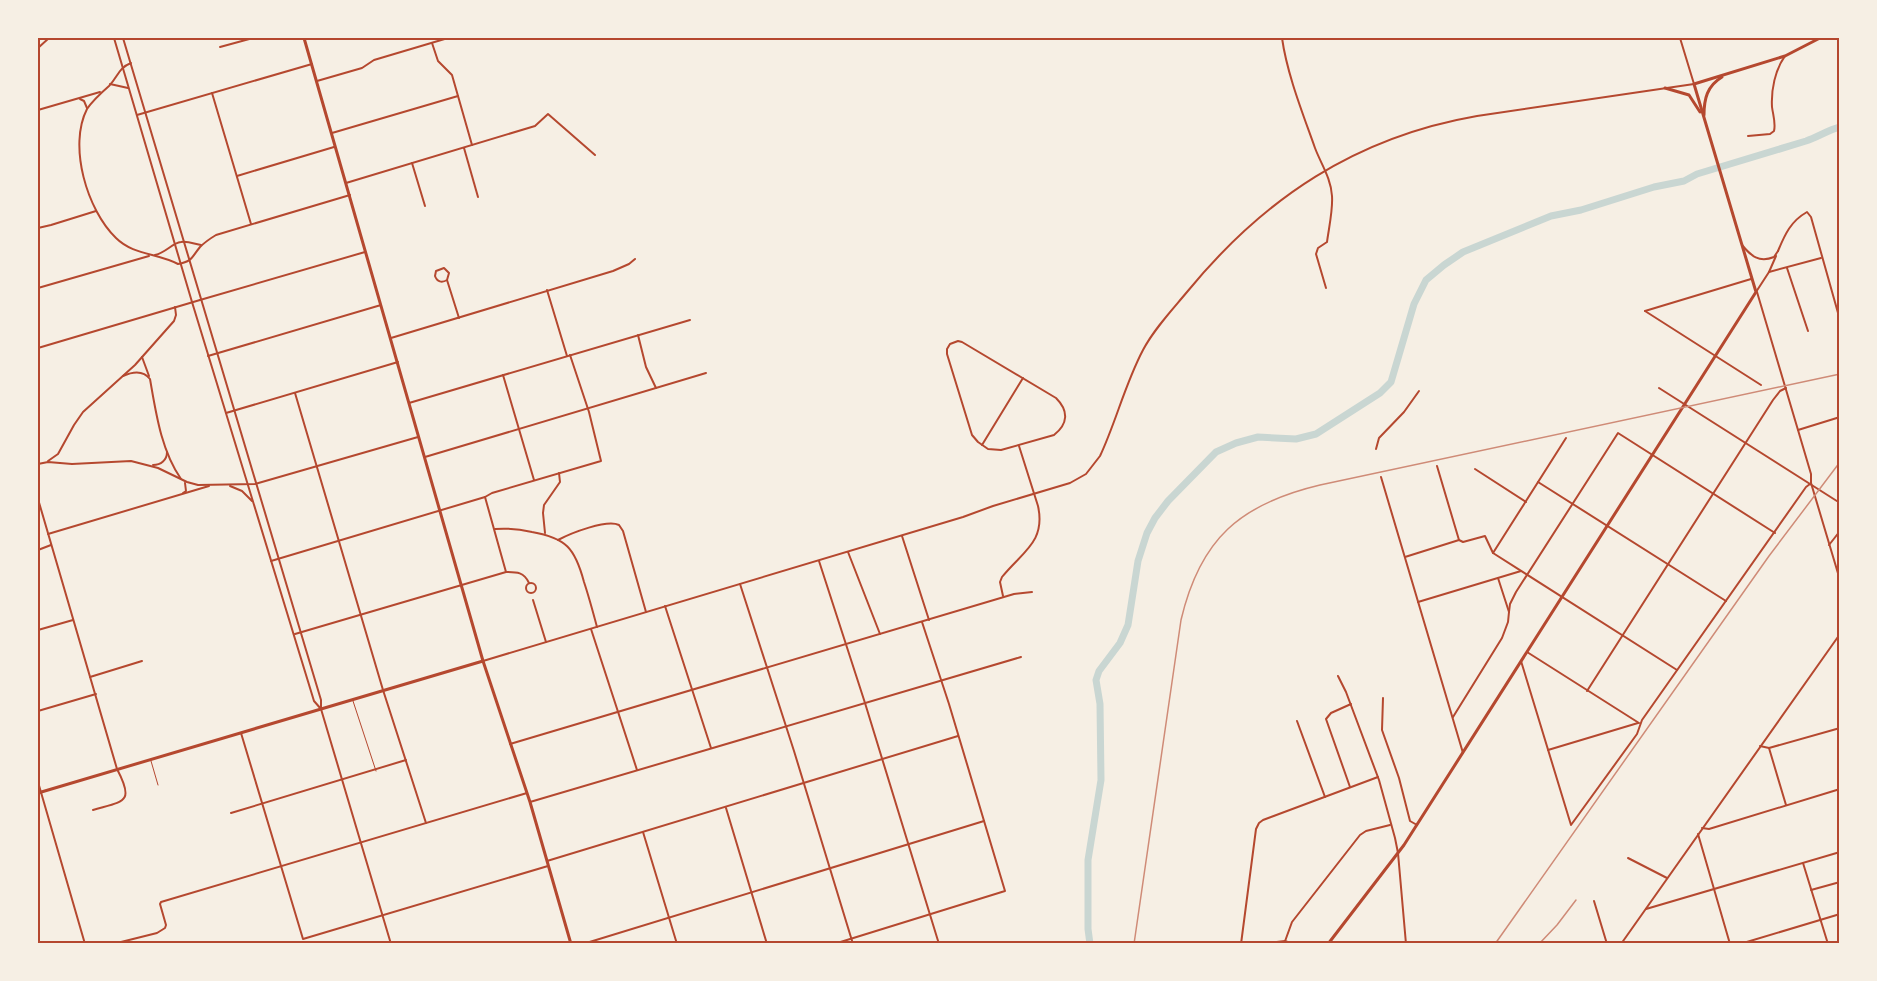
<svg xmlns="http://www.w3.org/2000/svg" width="1877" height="981" viewBox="0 0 1877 981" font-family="Signika,sans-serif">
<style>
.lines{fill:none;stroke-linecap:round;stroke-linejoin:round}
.river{stroke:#c9d6d2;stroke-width:7}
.service{stroke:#b5482f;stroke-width:1}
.minor{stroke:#b5482f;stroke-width:2}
.tertiary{stroke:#b5482f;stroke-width:2}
.primary{stroke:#b5482f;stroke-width:3}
.rail{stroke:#cf8b77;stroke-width:1.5}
.neatline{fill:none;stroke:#b5482f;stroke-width:2}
</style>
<rect width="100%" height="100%" fill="#f6efe4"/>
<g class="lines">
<path class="river" d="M1090 944 1088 929V860L1101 780 1100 704 1096 680 1099 671 1120 643 1128 625 1138 561 1147 533 1155 518 1168 501 1216 452 1236 443 1258 437 1296 439 1316 434 1380 393 1391 382 1414 304 1426 280 1444 265 1463 252 1551 216 1581 210 1654 187 1684 181 1697 174 1806 141C1818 137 1828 130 1840 127"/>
<g class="service">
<path d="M353 701 376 771"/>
<path d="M151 761 158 785"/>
</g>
<g class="minor">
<path d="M1282 38C1287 74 1303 114 1315 148 1321 164 1331 178 1332 196 1333 210 1329 227 1327 242L1318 248 1316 254 1326 288"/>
<path d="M432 43 438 61 452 75 472 145"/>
<path d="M220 47 253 38"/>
<path d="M38 48 49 38"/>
<path d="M131 63C118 68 118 77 109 86 101 93 93 100 87 109 68 146 87 210 116 238 133 255 157 253 178 264 193 261 191 258 200 247 205 242 211 238 216 235L350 195"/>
<path d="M317 81 362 68 374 60 448 38"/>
<path d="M110 84 128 88"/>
<path d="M212 93 251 224"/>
<path d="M80 99 84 101 87 108"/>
<path d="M38 110 100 92"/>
<path d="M137 115 312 64"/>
<path d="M332 133 458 96"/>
<path d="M1748 136 1770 134 1774 131C1776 123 1773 115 1772 107 1771 90 1775 70 1785 56"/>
<path d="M464 148 478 197"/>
<path d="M412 163 425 206"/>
<path d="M237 176 334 147"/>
<path d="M346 183 535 126 548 114 595 155"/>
<path d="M38 228 51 225 96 211"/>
<path d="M1778 251C1785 234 1791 221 1807 212L1811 217 1840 320"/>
<path d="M155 255C167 252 172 243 181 242 188 241 195 244 201 245"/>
<path d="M1787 268 1808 331"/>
<path d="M1769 272 1821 258"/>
<path d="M447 280C442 283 437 282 435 276L436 271 444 268 449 273 447 280 459 318"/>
<path d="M38 288 149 256"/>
<path d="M547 290 567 356"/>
<path d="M1756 292 1769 272 1776 256"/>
<path d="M200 300 365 252"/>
<path d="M1645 311 1761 385"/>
<path d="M1645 311 1751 279"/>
<path d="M638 335 646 367 656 388"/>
<path d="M391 338 613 271 629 264 635 259"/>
<path d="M958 341 962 342 1056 398C1069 411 1068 424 1054 435L1001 450 988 449 978 442 972 435 947 354V349L950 344Z"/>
<path d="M208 356 381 305"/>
<path d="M142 357 149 376"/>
<path d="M503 375 534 480"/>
<path d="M123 376C132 372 143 370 150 379 156 413 161 450 181 479"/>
<path d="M1659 388 1840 503"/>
<path d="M295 393 383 690 426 823"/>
<path d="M409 403 690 320"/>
<path d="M226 413 398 362"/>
<path d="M1798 430 1840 417"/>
<path d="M982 445 1023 378"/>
<path d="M1376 449 1379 438 1404 412 1419 391"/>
<path d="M425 457 706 373"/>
<path d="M48 461 58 454 74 425 83 412 135 365 174 321 176 315 175 307"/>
<path d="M38 464 48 462 72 464 131 461 158 468 187 482 198 485 255 484 418 437"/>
<path d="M153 465C161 465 167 460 167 452"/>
<path d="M1437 466 1459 540"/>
<path d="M1475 469 1526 502"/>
<path d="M1381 477 1463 753"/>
<path d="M1538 482 1726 601"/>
<path d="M230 486 242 491 252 501"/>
<path d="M183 493 186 491 185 483"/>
<path d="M485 497 506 572"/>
<path d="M38 499 117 769C135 803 124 801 93 810"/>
<path d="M495 529C507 528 519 529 532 532 566 538 575 548 584 582 589 597 593 612 597 627"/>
<path d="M545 533 543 513 544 505 560 482 559 473"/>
<path d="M48 534 209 486"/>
<path d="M902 536 929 620"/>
<path d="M558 540C571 533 607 519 619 525L623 531 646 612"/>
<path d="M1829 545 1840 531"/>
<path d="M38 550 51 545"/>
<path d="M848 552 880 634"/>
<path d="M1493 553 1566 438"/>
<path d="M1405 557 1459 540 1463 542 1485 536 1493 553 1677 670"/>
<path d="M271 561 485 497 492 493 601 461 589 412 570 355"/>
<path d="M819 561 865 703 939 944"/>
<circle cx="531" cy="588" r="5"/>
<path d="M740 584 794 751 853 944"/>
<path d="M1003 596 1000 582 1002 577C1022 552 1046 542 1038 506L1019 446"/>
<path d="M533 600 546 642"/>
<path d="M1418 602 1521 571"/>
<path d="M665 606 711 748"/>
<path d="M1509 612 1510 604 1516 592 1618 433 1775 533"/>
<path d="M591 629 637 770"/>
<path d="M38 630 73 620"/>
<path d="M295 634 506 572C517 572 524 572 529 583"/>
<path d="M1527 652 1639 723"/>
<path d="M1521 661 1571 825 1637 734 1642 720 1806 487 1810 484"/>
<path d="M1338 676 1346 692 1379 780 1395 838 1398 853 1406 944"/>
<path d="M90 677 142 661"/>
<path d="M1587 691 1773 400 1780 391 1786 388"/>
<path d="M1383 698 1382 730 1399 778 1410 821 1417 825"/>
<path d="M38 711 96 694"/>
<path d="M1453 717 1502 638 1508 622 1509 612 1498 578"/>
<path d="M1297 721 1325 797"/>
<path d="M241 733 303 939 548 866"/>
<path d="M510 744 1014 594 1032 592"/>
<path d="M1760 746 1769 748 1840 728"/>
<path d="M1769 748 1786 805"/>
<path d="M1548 750 1638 723"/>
<path d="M38 782 85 944"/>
<path d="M1350 787 1326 719 1331 713 1351 704"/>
<path d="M530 802 1021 657"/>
<path d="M726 808 767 944"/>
<path d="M231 813 406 760"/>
<path d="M1702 828 1709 829 1840 789"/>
<path d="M643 832 677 944"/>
<path d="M1698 834 1730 944"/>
<path d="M1628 858 1667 878"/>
<path d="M547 861 958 736"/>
<path d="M1803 863 1828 944"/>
<path d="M1811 890 1840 882"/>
<path d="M1594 901 1607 944"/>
<path d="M1646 909 1840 852"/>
<path d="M113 944 157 933 165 928 166 925 160 904 161 902 527 793"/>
<path d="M583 944 984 821"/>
<path d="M834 944 1005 891 949 704 922 622"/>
<path d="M1241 944 1256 829 1259 823 1263 820 1378 777"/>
<path d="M1261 944 1285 941 1293 944"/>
<path d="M1284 944 1292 922 1360 835 1366 831 1390 825"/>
<path d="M1740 944 1840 914"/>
</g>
<g class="tertiary">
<path d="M114 38 192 302 314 701 321 709"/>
<path d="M123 38 321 700V709L391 944"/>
<path d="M1742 245C1751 256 1759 263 1774 257L1778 251"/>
<path d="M1757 292 1798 430 1811 474V483L1840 580"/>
<path d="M38 348 200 300"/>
<path d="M483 661 963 517 993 506 1070 483 1086 474 1100 456C1116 422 1125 384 1143 350 1154 329 1172 310 1187 292 1264 198 1356 137 1477 116L1694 84 1680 38"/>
<path d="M1621 944 1840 634"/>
</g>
<g class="primary">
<path d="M304 38 483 661 530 802 571 944"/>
<path d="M1665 88 1689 95 1700 112"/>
<path d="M1704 115C1704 99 1707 86 1722 77"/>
<path d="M38 793 483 661"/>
<path d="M1328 944 1404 845 1756 292 1694 84 1785 56 1820 38"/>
</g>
<g class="rail">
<path d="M1134 944 1181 620C1200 539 1240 504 1320 485L1840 374"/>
<path d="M1495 944 1769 556 1840 462"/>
<path d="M1539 944 1557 925 1576 900"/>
</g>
</g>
<rect width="1877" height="981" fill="none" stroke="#f6efe4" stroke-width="78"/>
<rect x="39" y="39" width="1799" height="903" class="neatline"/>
</svg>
